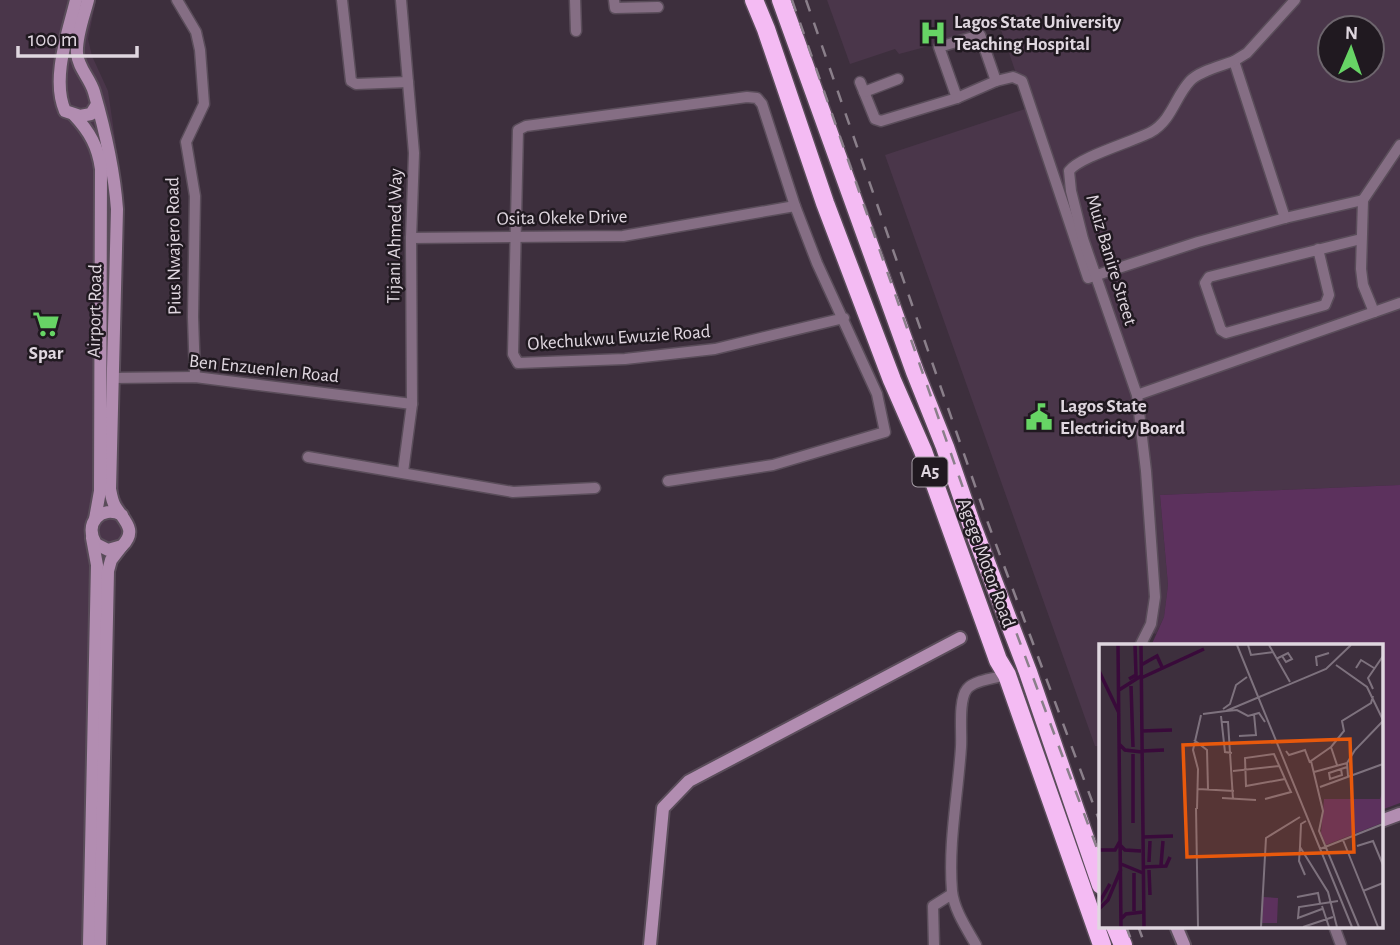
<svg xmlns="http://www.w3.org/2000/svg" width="1400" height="945" viewBox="0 0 1400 945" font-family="'Alegreya Sans',sans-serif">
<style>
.built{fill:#4a364a;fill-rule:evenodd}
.green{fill:#5c315d}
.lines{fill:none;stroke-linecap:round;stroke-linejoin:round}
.street-casing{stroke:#5a4d5a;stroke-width:13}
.secondary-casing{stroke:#5a4d5a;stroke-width:16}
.highway-casing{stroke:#5a4d5a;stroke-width:21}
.street{stroke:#856e84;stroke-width:10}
.secondary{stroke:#b28db1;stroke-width:12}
.highway{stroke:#f4bbf3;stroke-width:18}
.rail{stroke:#8a7f8a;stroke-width:2.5;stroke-dasharray:12 12;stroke-linecap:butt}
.labels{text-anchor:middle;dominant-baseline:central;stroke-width:5;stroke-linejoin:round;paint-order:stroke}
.shield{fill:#201920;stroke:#a69ea6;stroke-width:2}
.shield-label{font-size:18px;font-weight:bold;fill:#e0d7e0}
.poi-label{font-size:19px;font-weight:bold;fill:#e0d7e0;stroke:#201920;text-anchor:start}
.street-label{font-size:19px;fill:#e0d7e0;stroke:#201920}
.inset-river{fill:none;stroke:#390a3a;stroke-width:3.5}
.inset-road{fill:none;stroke:#7e727e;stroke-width:2}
.view{fill:#e8590c;fill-opacity:0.15;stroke:#e8590c;stroke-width:3.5}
.inset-edge{fill:none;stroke:#e0d7e0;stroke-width:3.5}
</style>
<rect width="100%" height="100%" fill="#3d2f3d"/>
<g class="built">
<path d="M0 0H96L88 39 92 56 108 91 121 180 119 495 135 524V535L117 559 113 575 103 945H0Z"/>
<path d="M827 0H1400V485L1160 495 1168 585 1164 617 1156 634 1145 630 1136 646H1101V746H1095L885 155 1028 108 1000 27 899 54 895 49 850 64ZM1330 28H1372V70H1330Z"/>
</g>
<path class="green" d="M1400 485V803L1381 810V646H1151L1164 617 1168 585 1160 495Z"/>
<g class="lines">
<defs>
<g id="street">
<path d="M177 0 196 32 200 50 204 104 186 142 195 196 193 317 195 377"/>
<path d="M342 0 351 81 356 84 408 82"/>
<path d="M401 0 414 153 411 238 412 404 403 472"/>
<path d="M575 0 576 31"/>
<path d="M614 0 615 8 658 7"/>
<path d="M860 82 875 119 881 121 957 98 996 81 1013 77 1022 81 1088 278 1198 242 1285 218 1363 200"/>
<path d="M864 92 898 79"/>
<path d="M957 98 939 47 980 35 996 81"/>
<path d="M1285 218 1234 61 1247 53 1295 0"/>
<path d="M411 238 623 236 795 206"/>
<path d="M1318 249 1329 295 1325 305 1226 333 1221 330 1205 283 1209 277 1361 239"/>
<path d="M1374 312 1363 285 1361 269 1363 200 1400 145"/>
<path d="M112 378 195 377 412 404"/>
<path d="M1137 395 1400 303"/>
<path d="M308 457 513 492 595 488"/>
<path d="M668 481 773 465 885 432 877 394 817 263 795 206 762 104 757 98 747 97 526 126 518 130 513 354 518 363 625 359 715 349 844 318"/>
<path d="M1140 646 1151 624 1155 597 1146 471 1137 395 1083 239 1071 191 1069 171C1079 157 1132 142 1151 132 1172 120 1175 97 1190 81 1199 71 1221 66 1234 61"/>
<path d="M1334 926 1341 945"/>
<path d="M934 945 933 906 952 894"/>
<path d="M976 945C967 929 954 910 952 891 948 843 958 795 961 747 962 733 958 700 967 689 974 680 996 678 1007 675"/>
</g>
<g id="secondary">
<path d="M76 0C68 33 51 79 65 111L80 116 91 114 96 106"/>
<path d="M88 0C84 16 76 36 77 53 78 68 90 78 94 92 105 130 114 169 117 209L110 489C111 494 112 501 115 506 124 521 138 530 122 546L108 550 96 544C83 524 101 504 122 515"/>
<path d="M74 115C90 132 98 147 101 169L100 491 95 519"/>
<path d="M1381 821 1400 814"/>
<path d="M1176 926 1184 945"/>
<path d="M89 945 97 565 92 538"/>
<path d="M100 945 108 571 111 560 121 547"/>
<path d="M650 945 663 808 689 781 960 638"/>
</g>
<g id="highway">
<path d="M754 0 766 29 825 203 892 380 923 451 998 660 1007 675 1102 945"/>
<path d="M781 0 915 372 945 447 971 523 1028 672 1101 885"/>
<path d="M1115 926 1123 945"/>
</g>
</defs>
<use href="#street" class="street-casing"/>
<use href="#secondary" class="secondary-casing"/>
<use href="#highway" class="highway-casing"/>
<use href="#street" class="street"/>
<use href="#secondary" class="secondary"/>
<use href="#highway" class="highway"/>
<g class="rail">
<path d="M792 0 976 525 1101 859"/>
<path d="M806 0 988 523 1101 825"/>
<path d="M1126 926 1133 945"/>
<path d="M1138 926 1145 945"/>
</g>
</g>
<defs>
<symbol id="hospital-bare" viewBox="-9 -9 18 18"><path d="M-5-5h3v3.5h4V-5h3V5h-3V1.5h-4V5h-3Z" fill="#67d465" stroke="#201920" stroke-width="2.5" paint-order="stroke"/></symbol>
<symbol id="supermarket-bare" viewBox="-9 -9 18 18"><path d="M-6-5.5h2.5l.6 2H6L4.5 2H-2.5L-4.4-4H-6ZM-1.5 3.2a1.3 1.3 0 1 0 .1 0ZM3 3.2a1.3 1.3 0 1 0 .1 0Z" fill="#67d465" stroke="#201920" stroke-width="2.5" paint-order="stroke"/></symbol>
<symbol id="civic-bare" viewBox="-9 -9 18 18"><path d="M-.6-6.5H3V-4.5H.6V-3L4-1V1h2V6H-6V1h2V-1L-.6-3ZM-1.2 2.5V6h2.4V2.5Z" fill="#67d465" stroke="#201920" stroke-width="2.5" paint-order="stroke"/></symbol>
</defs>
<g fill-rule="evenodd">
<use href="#hospital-bare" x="914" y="14" width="38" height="38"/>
<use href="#supermarket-bare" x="27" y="305" width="38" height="38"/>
<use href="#civic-bare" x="1020" y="398" width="38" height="38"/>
</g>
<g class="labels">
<rect class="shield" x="912.5" y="457.5" width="35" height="29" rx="5"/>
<g class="shield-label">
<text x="930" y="472">A5</text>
</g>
<g class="poi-label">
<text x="954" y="22">Lagos State University<tspan x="954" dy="22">Teaching Hospital</tspan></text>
<text x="46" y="353" text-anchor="middle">Spar</text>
<text x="1060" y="406">Lagos State<tspan x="1060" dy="22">Electricity Board</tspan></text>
</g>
<g class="street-label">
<text transform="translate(562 218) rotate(-1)">Osita Okeke Drive</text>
<text transform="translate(395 236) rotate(-89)">Tijani Ahmed Way</text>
<text transform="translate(174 246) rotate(-91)">Pius Nwajero Road</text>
<text transform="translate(1111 260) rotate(73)">Muiz Banire Street</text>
<text transform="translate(95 311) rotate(-89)">Airport Road</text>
<text transform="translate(619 338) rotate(-4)">Okechukwu Ewuzie Road</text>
<text transform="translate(264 369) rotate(6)">Ben Enzuenlen Road</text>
<text transform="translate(986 563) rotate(70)">Agege Motor Road</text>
</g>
</g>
<g transform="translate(1099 644)">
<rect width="284" height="284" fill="#3d2f3d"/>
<path d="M283 149V179L227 201 222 189 225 155H281ZM164 253 179 254 178 279H163Z" fill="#5c315d"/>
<path class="inset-river" d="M19 1 22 283M42 1 45 283M42 21 58 12 63 23M0 27 20 69M42 34 105 5M30 35 37 31 36 1M32 42 34 103M20 46 42 32M42 87 73 86M20 100 26 106 43 108M43 107 65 106M34 110V179M44 193 74 192M21 201 26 206 42 207M0 206H16L21 197M50 218 51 197M22 220 44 229M62 221 64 197M46 223 67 222 71 213M50 226 51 251M35 229V267M0 259 11 240M0 265 9 256 22 225M22 275 27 270 44 268"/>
<path class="inset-road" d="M138 1 253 283M149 1 152 11 174 8M170 1 191 38M177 15 189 9 193 15 187 18 183 12M237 21 268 43 284 76M218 22 217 13 230 9M257 24 262 16 275 24M274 45 269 34 284 12M124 65 131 60 137 41 148 33M127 67 138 66 149 72 160 69 166 78M104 70 127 67 227 25 252 1M122 72 126 108 133 109M122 78H129L134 155M140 92 157 91 155 70M95 96 108 106 109 145M232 103 212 117 224 167 220 187 260 283M187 107 190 111 206 106 211 119M238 121 232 103 245 87 243 77 272 59 274 52M242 125 243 131 231 135 230 129 248 123M134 127 180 122M215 128 248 119M249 132 248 119 256 106 284 77M221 143 284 120M99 145 135 147M123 154 157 156M166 155 192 148 190 144 175 110 146 114 147 142 186 135M97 164 99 283M98 165 99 125 94 106 102 71M207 177 202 180 201 203 229 248 238 283M244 196 279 283M258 202 274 197 284 221M201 203 200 217 206 231M221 205 284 180M264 247 284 239M198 253 219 249 221 259M223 262 230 283M223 265 199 274 200 263 239 257M162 283 167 194 201 173M204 283 234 273"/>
<path class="view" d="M251 95 255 208 88 213 84 101Z"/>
<rect width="284" height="284" class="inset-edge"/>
</g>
<g transform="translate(1351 49) rotate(2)"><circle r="33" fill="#201920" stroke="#6d656d" stroke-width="2"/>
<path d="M0-5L12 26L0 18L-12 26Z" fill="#67d465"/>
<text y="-10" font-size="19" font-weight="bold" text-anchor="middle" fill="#e0d7e0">N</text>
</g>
<path d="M18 46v10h119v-10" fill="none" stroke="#e0d7e0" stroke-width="3.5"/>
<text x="28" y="46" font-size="21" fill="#e0d7e0" stroke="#201920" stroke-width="5" paint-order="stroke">100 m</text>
</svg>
